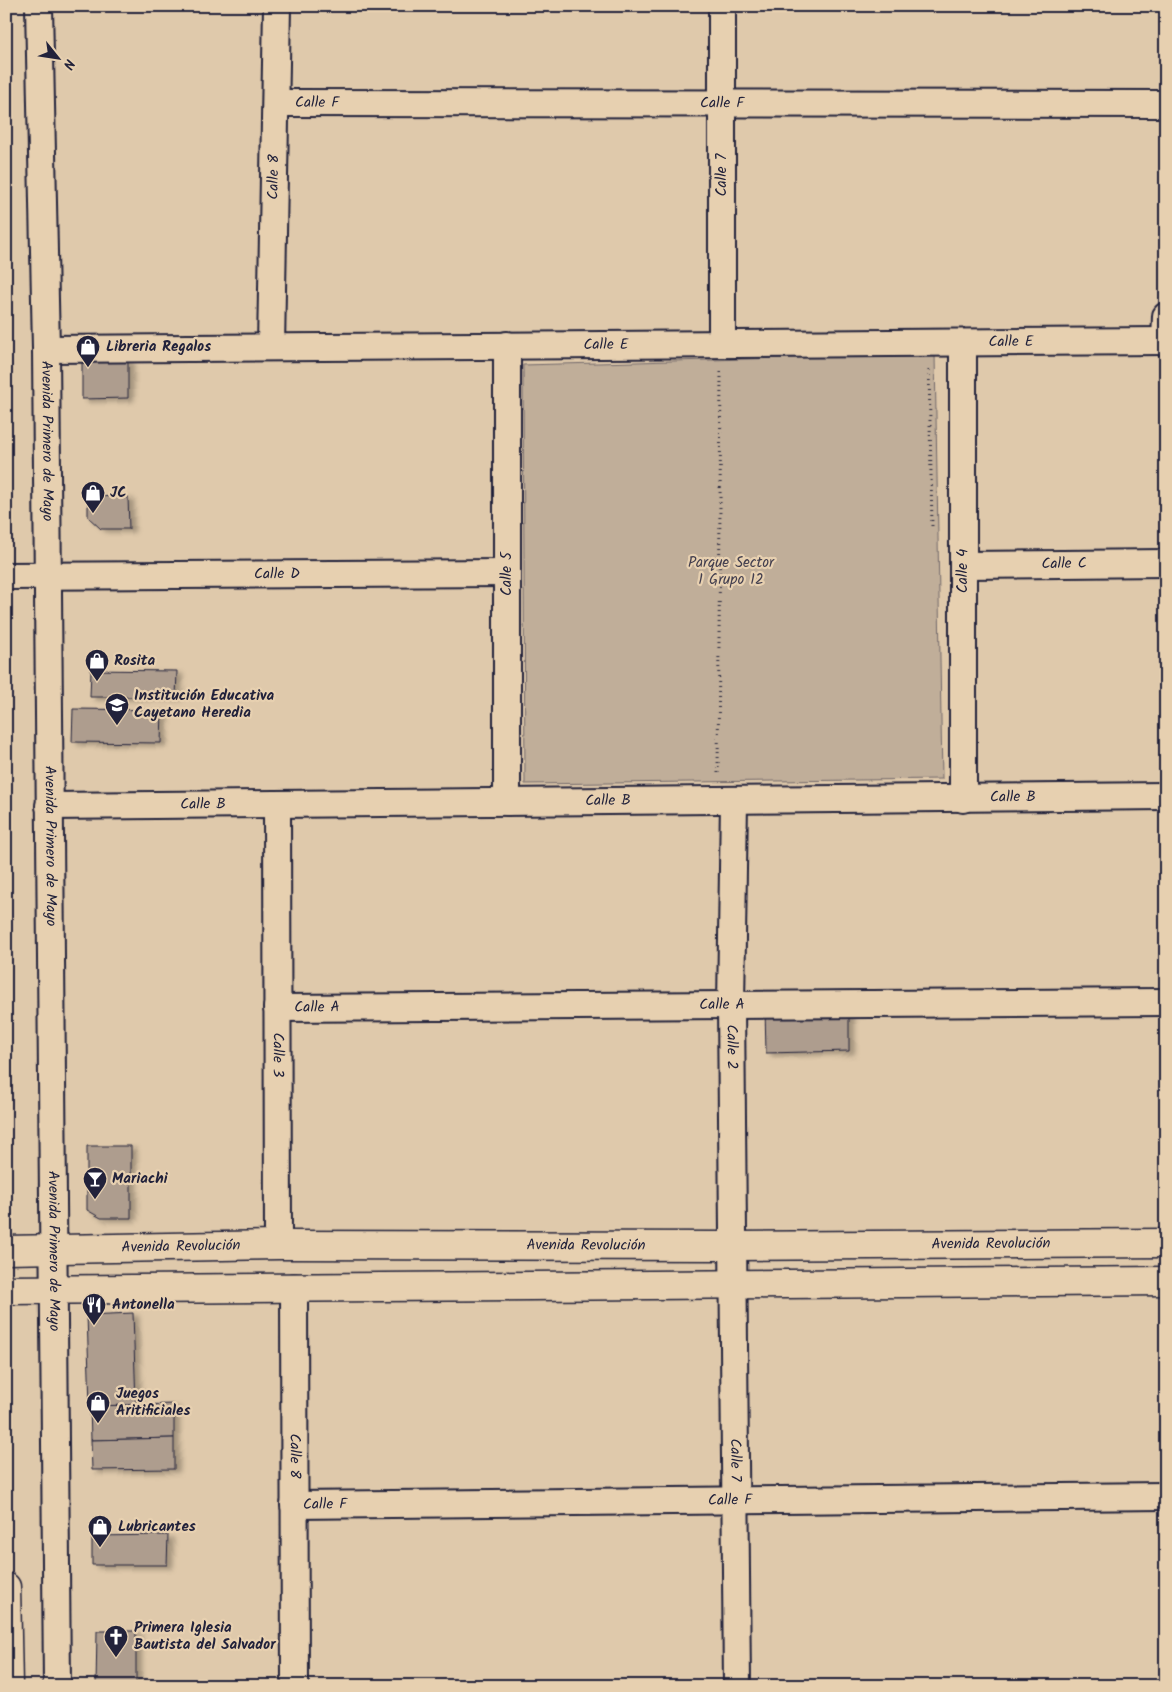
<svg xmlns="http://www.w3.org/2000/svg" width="1172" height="1692" viewBox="0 0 1172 1692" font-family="Kalam,sans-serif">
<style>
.green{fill:#c0ae99;stroke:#71686a}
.building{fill:#ae9d8e;stroke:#22223b;filter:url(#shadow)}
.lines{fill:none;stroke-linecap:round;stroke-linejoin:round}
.minor-casing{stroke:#22223b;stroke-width:30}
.tertiary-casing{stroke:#22223b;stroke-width:31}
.secondary-casing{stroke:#22223b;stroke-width:31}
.path{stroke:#22223b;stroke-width:3;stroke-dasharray:1 4;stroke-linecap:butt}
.minor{stroke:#e7d0b0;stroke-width:26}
.tertiary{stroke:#e7d0b0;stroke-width:28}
.secondary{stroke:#e7d0b0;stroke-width:28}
.labels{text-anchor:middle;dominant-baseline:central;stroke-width:4.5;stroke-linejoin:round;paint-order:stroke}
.street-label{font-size:15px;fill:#22223b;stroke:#e7d0b0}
.poi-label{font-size:15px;font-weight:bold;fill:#22223b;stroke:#e7d0b0;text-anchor:start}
.park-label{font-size:15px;fill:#423e4e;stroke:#e7d0b0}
</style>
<defs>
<filter id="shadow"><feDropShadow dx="5.5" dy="3" stdDeviation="2.5" flood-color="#0004"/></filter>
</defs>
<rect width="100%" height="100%" fill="#dfc9ab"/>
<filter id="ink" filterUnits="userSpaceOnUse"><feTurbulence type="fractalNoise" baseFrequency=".02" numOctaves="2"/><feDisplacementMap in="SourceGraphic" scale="10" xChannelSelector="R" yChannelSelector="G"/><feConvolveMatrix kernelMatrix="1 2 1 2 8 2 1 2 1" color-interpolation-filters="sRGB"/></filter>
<g filter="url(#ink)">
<path class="green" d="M935 354 942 779 525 784 523 365Z"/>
<g class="building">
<path d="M128 359V398L82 399V360Z"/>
<path d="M128 496 129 529H101L88 517V497Z"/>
<path d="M91 670 177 671 176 697H90Z"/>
<path d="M73 709 162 710 161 743 72 742Z"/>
<path d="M849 1008V1051L766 1053 765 1009Z"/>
<path d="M87 1146H131V1218H101L87 1210Z"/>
<path d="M133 1313 136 1405 90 1406 87 1315Z"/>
<path d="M174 1404V1438L91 1440 90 1406Z"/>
<path d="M174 1438V1469L92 1470 91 1440Z"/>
<path d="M168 1535 167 1565H92V1536Z"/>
<path d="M97 1631H136V1686H96Z"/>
</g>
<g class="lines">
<defs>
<g id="minor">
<path id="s1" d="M39 6 46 349 57 1686"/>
<path d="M722 6V344"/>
<path id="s2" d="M277 103 1166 104"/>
<path d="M1165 341 1166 316"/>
<path d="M963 343V799"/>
<path d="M507 345V802"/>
<path id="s3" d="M271 347 277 6"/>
<path id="s4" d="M46 349 1166 341"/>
<path id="s5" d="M963 565 1166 563"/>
<path id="s6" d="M6 576 507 573"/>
<path id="s7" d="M734 801 731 1005 737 1686"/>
<path id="s8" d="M277 804 278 1245"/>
<path id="s9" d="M49 806 1166 796"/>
<path id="s10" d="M277 1008 1166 1002"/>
<path id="s11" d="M294 1287 295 1686"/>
<path id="s12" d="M294 1505 1166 1496"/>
</g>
<g id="tertiary">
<path id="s13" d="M6 1250 278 1245 734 1246 1166 1243"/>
<path d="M6 1290 1166 1281"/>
</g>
<path id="secondary" d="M6 1587 8 1686"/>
</defs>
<use href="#minor" class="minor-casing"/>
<use href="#tertiary" class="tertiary-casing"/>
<use href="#secondary" class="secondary-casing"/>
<g class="path">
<path d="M929 370 932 526"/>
<path d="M718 773 721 372"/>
</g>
<use href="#minor" class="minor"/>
<use href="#tertiary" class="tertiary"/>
<use href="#secondary" class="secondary"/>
</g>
</g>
<defs>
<symbol id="shop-pin" viewBox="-11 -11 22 30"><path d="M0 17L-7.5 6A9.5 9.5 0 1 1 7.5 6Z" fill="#22223b" stroke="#e7d0b0"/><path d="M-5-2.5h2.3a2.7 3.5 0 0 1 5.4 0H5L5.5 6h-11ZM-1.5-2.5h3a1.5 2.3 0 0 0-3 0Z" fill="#fff"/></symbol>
<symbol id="school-pin" viewBox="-11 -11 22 30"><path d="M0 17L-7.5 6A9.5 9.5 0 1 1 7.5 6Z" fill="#22223b" stroke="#e7d0b0"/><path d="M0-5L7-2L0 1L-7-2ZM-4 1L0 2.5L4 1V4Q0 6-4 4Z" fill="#fff"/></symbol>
<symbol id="bar-pin" viewBox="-11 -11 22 30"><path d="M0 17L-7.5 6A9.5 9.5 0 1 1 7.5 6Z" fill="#22223b" stroke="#e7d0b0"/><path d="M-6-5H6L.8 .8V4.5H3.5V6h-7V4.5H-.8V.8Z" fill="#fff"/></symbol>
<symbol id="restaurant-pin" viewBox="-11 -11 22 30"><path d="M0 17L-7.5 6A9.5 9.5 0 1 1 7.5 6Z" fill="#22223b" stroke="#e7d0b0"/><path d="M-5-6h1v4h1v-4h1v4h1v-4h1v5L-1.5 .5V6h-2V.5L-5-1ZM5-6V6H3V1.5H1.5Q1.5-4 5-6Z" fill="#fff"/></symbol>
<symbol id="church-pin" viewBox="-11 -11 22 30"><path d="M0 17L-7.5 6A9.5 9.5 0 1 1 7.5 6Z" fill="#22223b" stroke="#e7d0b0"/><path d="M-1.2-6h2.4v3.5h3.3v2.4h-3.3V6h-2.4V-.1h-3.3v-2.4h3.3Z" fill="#fff"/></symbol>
</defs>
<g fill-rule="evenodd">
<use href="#shop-pin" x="74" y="333" width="28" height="38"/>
<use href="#shop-pin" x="79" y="479" width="28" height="38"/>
<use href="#shop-pin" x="83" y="647" width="28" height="38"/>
<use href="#school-pin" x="103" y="691" width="28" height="38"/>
<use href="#bar-pin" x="81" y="1165" width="28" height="38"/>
<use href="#restaurant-pin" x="80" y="1291" width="28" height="38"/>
<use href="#shop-pin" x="84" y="1389" width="28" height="38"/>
<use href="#shop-pin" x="86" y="1513" width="28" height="38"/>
<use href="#church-pin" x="102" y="1623" width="28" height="38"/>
</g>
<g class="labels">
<g class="street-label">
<text stroke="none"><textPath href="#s2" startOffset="40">Calle F</textPath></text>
<text stroke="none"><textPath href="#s2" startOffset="445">Calle F</textPath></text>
<text transform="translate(722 175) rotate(-90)">Calle 7</text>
<text stroke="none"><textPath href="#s3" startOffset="170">Calle 8</textPath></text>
<text stroke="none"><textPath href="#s4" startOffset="965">Calle E</textPath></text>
<text stroke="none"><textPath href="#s4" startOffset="560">Calle E</textPath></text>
<text stroke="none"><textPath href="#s1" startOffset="435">Avenida Primero de Mayo</textPath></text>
<text stroke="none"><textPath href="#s5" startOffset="101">Calle C</textPath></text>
<text transform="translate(963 571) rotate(-90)">Calle 4</text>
<text stroke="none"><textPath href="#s6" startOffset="271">Calle D</textPath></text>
<text transform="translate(507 574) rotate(-90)">Calle 5</text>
<text stroke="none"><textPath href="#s9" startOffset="964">Calle B</textPath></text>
<text stroke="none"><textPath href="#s9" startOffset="559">Calle B</textPath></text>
<text stroke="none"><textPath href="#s9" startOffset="154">Calle B</textPath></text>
<text stroke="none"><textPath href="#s1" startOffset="840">Avenida Primero de Mayo</textPath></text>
<text stroke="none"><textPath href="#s10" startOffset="445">Calle A</textPath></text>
<text stroke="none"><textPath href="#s10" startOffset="40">Calle A</textPath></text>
<text stroke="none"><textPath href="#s7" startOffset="246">Calle 2</textPath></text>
<text stroke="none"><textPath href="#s8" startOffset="251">Calle 3</textPath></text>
<text stroke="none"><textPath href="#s13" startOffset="985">Avenida Revolución</textPath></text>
<text stroke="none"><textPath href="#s13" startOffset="580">Avenida Revolución</textPath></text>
<text stroke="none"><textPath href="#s13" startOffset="175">Avenida Revolución</textPath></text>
<text stroke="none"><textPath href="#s1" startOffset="1245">Avenida Primero de Mayo</textPath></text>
<text stroke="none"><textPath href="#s11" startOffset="169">Calle 8</textPath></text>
<text stroke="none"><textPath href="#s7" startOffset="659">Calle 7</textPath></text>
<text stroke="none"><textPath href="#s12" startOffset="436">Calle F</textPath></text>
<text stroke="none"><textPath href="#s12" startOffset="31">Calle F</textPath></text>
</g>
<g class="poi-label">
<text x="106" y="347">Libreria Regalos</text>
<text x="110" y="493">JC</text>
<text x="114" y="661">Rosita</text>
<text x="134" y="696">Institución Educativa<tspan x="134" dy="17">Cayetano Heredia</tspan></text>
<text x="112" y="1179">Mariachi</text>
<text x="112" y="1305">Antonella</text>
<text x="116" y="1394">Juegos<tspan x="116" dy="17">Aritificiales</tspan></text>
<text x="118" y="1527">Lubricantes</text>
<text x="134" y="1628">Primera Iglesia<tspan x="134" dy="17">Bautista del Salvador</tspan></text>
</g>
<g class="park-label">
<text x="731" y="563">Parque Sector<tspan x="731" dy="17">1 Grupo 12</tspan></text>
</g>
</g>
<rect width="1172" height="1692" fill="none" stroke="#e7d0b0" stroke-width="25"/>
<rect x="12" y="12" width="1147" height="1667" fill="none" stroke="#22223b" stroke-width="2" filter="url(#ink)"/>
<g transform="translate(58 58) rotate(120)" stroke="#e7d0b0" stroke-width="4" paint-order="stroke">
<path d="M0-4L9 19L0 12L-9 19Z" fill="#22223b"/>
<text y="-8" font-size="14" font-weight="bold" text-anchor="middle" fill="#22223b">N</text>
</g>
</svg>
